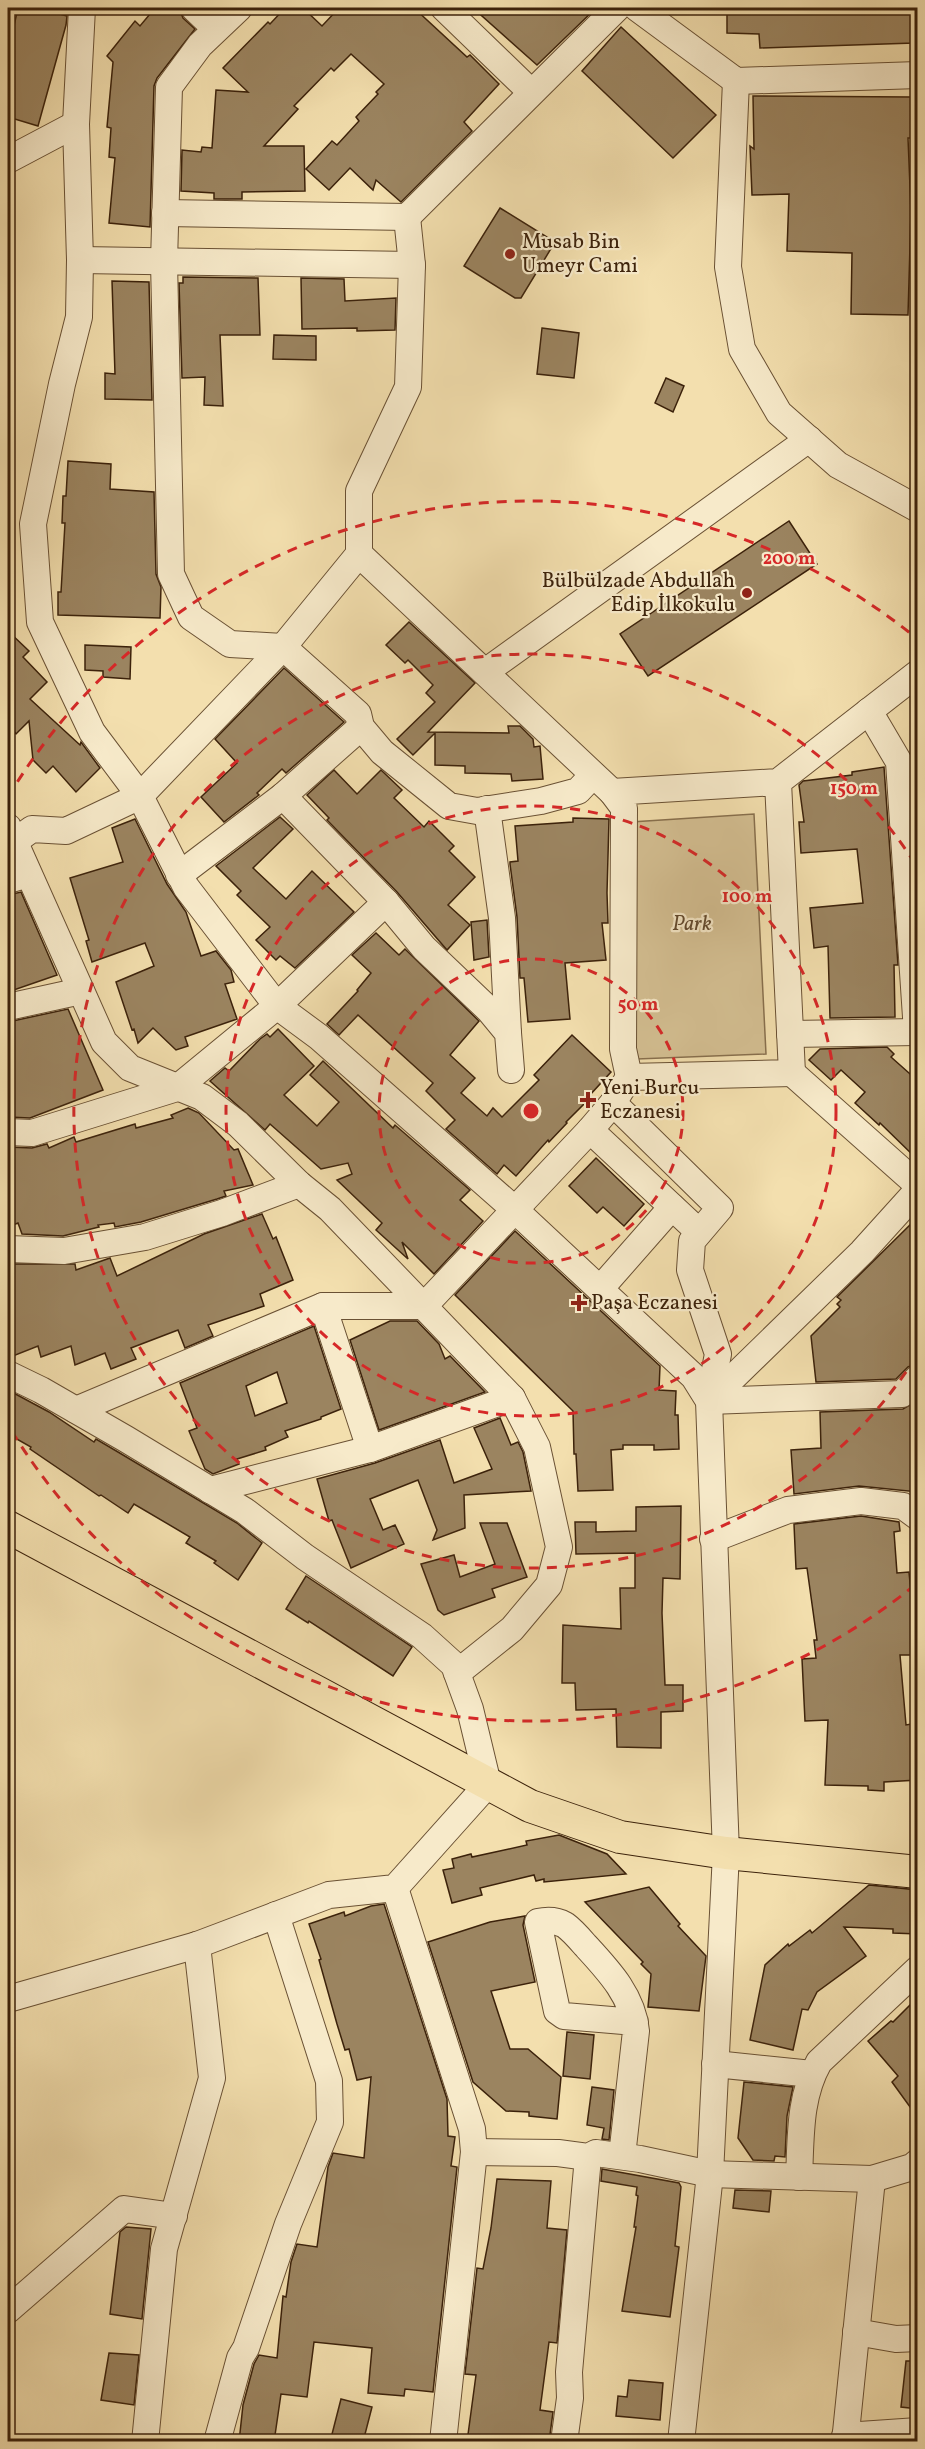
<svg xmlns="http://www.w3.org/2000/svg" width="925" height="2449" viewBox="0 0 925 2449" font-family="Vollkorn,serif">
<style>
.green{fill:#d4bf92;stroke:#88704e;stroke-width:1.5}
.building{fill:#9b8460;stroke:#3c220b;stroke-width:1.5;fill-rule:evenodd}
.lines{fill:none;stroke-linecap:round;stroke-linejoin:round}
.minor-casing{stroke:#6a5134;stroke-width:28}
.major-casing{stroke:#3c220b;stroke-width:34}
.minor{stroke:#f7eaca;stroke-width:26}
.major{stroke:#f3dfae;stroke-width:32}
.ring{fill:none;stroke:#d62828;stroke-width:3;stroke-dasharray:10 8}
.poi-dot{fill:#8f2418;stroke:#f7eaca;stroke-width:2}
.labels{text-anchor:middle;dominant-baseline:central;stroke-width:4.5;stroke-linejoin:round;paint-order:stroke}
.poi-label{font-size:21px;fill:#3c220b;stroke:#f7eaca;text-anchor:start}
.park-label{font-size:21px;font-style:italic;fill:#62492d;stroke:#f7eaca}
.centre{fill:#d62828;stroke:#f7eaca;stroke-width:3}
.ring-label{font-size:18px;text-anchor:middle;font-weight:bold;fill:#d62828;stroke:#f7eaca;stroke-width:4.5;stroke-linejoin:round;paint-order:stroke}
</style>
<rect width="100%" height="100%" fill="#f3dfae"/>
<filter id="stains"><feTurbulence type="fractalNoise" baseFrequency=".00333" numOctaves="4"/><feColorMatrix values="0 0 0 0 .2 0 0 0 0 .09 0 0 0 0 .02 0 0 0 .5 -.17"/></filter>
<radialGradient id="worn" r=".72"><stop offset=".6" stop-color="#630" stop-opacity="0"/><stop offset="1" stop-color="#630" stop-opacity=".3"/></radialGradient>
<path class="green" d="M754 814 766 1054 637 1059 624 924 631 822Z"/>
<g class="building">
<path d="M18 8H38L67 16 66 25 38 126 8 117V52Z"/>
<path d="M155 8H179L183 18 195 29 157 78 154 86 150 227 109 223 115 158 109 157 111 128 107 127 113 62 107 56 135 21 140 26Z"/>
<path d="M285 8H303L322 26 339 8H414L467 57 470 55 499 84 464 122 472 131 401 202 376 180 373 190 350 168 329 190 306 169 332 141 337 145 359 121 356 117 378 94 376 92 384 84 351 54 334 71 331 68 294 106 298 109 264 146H304L305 191 242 192V199H214V193L181 191 182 150 201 152 202 147 212 148 216 90 248 92 223 68 268 22 270 24Z"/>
<path d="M473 8H596L537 65Z"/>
<path d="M727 8H911L914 43 760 48 759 34 727 33Z"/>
<path d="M621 27 716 115 673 158 582 71Z"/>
<path d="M753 96 911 97 912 138H908L911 211 908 315 851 314 852 253 787 251 789 194 752 195 750 146 754 149Z"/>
<path d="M500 208 555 242 521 298H515L464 266Z"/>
<path d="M183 277 258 278 260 335H220L223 406 204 405 205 377 182 378 179 283H183Z"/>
<path d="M301 278 344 279 345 301 396 298 395 330 357 331V328L302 329Z"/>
<path d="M112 281 149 282 152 400 105 399V373L115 374Z"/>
<path d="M542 328 579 333 574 378 537 374Z"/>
<path d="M274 335 316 336V360L273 359Z"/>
<path d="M666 378 684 386 673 412 655 403Z"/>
<path d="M68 461 111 464 110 489 154 492 156 574 161 587 160 618 58 615V592H61L65 523H62L63 496H66Z"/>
<path d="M789 521 817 564 648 676 620 634Z"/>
<path d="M409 622 475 683 428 732 509 733 508 726H520L533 739 534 747 540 746 543 779 512 781 511 774 465 773V766L435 765V733L413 755 397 739 435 702 426 693 433 685 408 660 405 663 386 645Z"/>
<path d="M8 631 29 651 23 657 47 682 30 699 80 745 81 742 100 768 76 792 53 766 46 773 33 760 29 721 16 734 8 724Z"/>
<path d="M85 645 131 647 130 679 103 677V671L85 670Z"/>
<path d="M284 668 344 722 286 773 282 769 257 793 259 795 224 822 201 797 237 763 215 739Z"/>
<path d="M884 767 898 965H894L895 1017 830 1018 828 946 814 948 810 908 863 903 857 849 801 853 799 822H804L799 785 803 781 852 775V772Z"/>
<path d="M334 770 357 794 381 770 402 790 394 798 424 827 429 821 454 846 449 851 475 877 448 905 470 925 447 950 397 892 327 820 329 818 307 795Z"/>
<path d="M280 817 293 829 253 868 286 899 312 871 354 912 295 968 280 956 276 960 256 940 270 927 237 895 241 891 216 866Z"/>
<path d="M573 818 609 819 607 893 608 923H602L606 960 565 963 570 1019 528 1022 524 978H520L517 917 510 864V862L518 861 515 826 573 822Z"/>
<path d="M135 819 167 884 186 912 201 956 216 951 231 970 234 982 225 984 237 1019 185 1037 188 1046 176 1050 153 1028 138 1043 134 1029 132 1030 116 982 154 966 145 943 92 962 86 941 89 940 70 878 123 862 112 828Z"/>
<path d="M21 892 57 975 8 992V895Z"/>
<path d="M487 920 489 957 474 960 471 922Z"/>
<path d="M376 933 399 955 405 949 479 1021 450 1055 475 1078 461 1093 487 1116 493 1108 502 1117 539 1080 534 1075 572 1035 611 1072 590 1095 591 1097 566 1122 567 1123 549 1142 548 1140 516 1176 504 1165 497 1174 446 1129 455 1120 426 1091 433 1083 358 1015 339 1035 327 1024 358 991 357 990 371 973 352 955Z"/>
<path d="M68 1009 103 1090 30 1118 8 1117V1022Z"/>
<path d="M278 1029 314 1066 284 1095 317 1126 339 1102 310 1075 323 1061 393 1128 395 1125 470 1190 460 1200 483 1221 434 1274 402 1242 408 1259 376 1230 382 1223 337 1180 352 1174 348 1163 321 1169 270 1124 265 1130 210 1081 225 1068 229 1071 260 1039 267 1034 270 1037Z"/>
<path d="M887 1047 894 1054 891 1057 918 1081V1160L880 1123 879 1125 855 1103 865 1092 841 1070 831 1080 809 1060 820 1049Z"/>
<path d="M188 1108 199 1113 234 1150 238 1149 253 1185 224 1191 226 1196 217 1199 141 1222 115 1227 114 1223 98 1225 99 1227 63 1236 22 1234 18 1223 8 1227V1147L32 1148 47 1144 49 1148 74 1137 76 1142 135 1124 136 1128 173 1118 171 1115Z"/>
<path d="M596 1158 644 1204 624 1226 603 1207 597 1213 569 1186Z"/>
<path d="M262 1214 273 1239 276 1237 293 1280 260 1294 264 1306 208 1325 213 1336 185 1348 178 1330 131 1348 136 1359 111 1369 105 1353 75 1365 71 1346 41 1357 38 1346 8 1358V1285L14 1283 13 1264H75L76 1270 110 1258 117 1276 204 1234Z"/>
<path d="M918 1217V1363L908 1367 896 1379 816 1382 811 1336 840 1307 837 1304 841 1300 837 1297Z"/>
<path d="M515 1231 660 1366 659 1390 676 1391 675 1415H678L679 1449 654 1450V1445H623V1449L611 1450 613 1490 578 1491 576 1454H574L573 1411 455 1295Z"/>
<path d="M390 1321H417L439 1344 445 1359 450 1356 485 1392 379 1430 350 1340Z"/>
<path d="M314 1326 341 1409 321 1417V1419L285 1431 288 1437 265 1447 266 1450 237 1459 239 1464 213 1474 205 1469 189 1431 197 1428 180 1383ZM277 1372 287 1403 255 1416 246 1386Z"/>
<path d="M8 1390 49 1412 94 1442 96 1439 118 1452 237 1523 262 1543 238 1580 214 1563 216 1561 186 1543 190 1537 134 1504 128 1513 101 1495 99 1496 30 1449 31 1447 8 1434Z"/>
<path d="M918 1400V1492L859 1486 794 1494 791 1450 821 1448 820 1412 903 1409Z"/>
<path d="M500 1418 511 1445 518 1442 523 1452 531 1491 464 1495 465 1528 433 1540 437 1530 418 1480 370 1499 383 1530 395 1525 404 1544 351 1568 332 1520 329 1521 317 1479 375 1463 440 1440 454 1483 492 1469 474 1428Z"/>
<path d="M681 1506 680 1579 663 1578 662 1613 665 1685H683V1711L661 1712V1748L617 1747 616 1709 576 1710 575 1683H562L563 1625 621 1629 620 1588H635V1553L576 1554 575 1522H596V1532L636 1531V1507Z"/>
<path d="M861 1516 899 1522 900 1531 894 1532 897 1573 909 1572 912 1604 913 1655H900L906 1725 918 1723V1780L884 1782V1791L868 1790V1786L825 1785 828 1720 805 1721 802 1659 816 1658 814 1640H817L807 1568 796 1569 794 1524Z"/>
<path d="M480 1523H507L527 1577 492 1589 495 1597 444 1615 438 1610 421 1564 454 1555 460 1577 495 1564Z"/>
<path d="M306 1576 412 1647 393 1676 309 1621 308 1623 286 1609Z"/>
<path d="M559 1835 607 1854 626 1874 544 1882V1879L536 1881 534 1875 480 1888 482 1895 452 1903 443 1870 454 1868 452 1859 471 1854 472 1857 527 1845 526 1841Z"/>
<path d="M869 1885 918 1890V1934L893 1933V1929L844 1927 866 1956 817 1992 808 2010 802 2009 793 2050 750 2040 765 1965 788 1944 789 1946 810 1930 812 1933Z"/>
<path d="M649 1887 680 1924 678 1926 706 1956 699 2011 648 2007 651 1974 641 1964 643 1962 585 1902Z"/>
<path d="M384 1904 447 2099 448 2136 455 2137 451 2166 457 2167 433 2392 405 2389 404 2396 368 2393 372 2348 314 2342 307 2397 281 2394 274 2442H239L243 2405 254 2364 259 2355 277 2358 283 2296 286 2297 291 2262 297 2244 317 2247 328 2167 333 2153 364 2158 371 2077 357 2080 349 2049 345 2050 337 2024 319 1960 321 1959 309 1924 344 1912 345 1916 371 1906Z"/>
<path d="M525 1916 523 1925 535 1982 491 1991 510 2049H528L561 2077 557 2119 529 2116V2112L506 2111 473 2082 428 1942 490 1922Z"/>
<path d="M918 1997V2118L892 2082 898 2076 868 2041 891 2021 893 2022Z"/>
<path d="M567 2032 594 2035 590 2079 563 2076Z"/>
<path d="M744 2082 793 2087 787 2116 785 2157 775 2156 774 2161 753 2160 738 2138Z"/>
<path d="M592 2087 614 2090 609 2140 602 2139 604 2128 587 2125Z"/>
<path d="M602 2169 679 2183 681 2187 675 2246 679 2247 670 2317 622 2311 636 2227H634L638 2196 636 2195 637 2187 601 2181Z"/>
<path d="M497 2179 551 2181 547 2228 567 2230 557 2343 549 2342 540 2410 553 2412 549 2442H467L476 2375 465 2374 477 2268 483 2269 491 2228Z"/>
<path d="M735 2190 771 2191 769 2212 733 2208Z"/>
<path d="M126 2227 151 2229 142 2319 110 2314 120 2232Z"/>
<path d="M109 2353 139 2355 134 2405 101 2400Z"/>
<path d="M906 2361H918V2409L901 2407Z"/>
<path d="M629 2380 663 2383 660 2420 616 2416 618 2396 627 2397Z"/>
<path d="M341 2399 372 2407 363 2442H330Z"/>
</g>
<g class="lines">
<defs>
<g id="minor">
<path d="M82 8 76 124 80 260 79 317 62 384 33 524 40 622 92 732 140 796 186 887 277 1006 319 1037 514 1209 694 1377 709 1401 726 1853 710 2174 681 2442"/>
<path d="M194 8 215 28"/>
<path d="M239 8 200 45 169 87 164 262 171 574 191 617 230 644 283 647"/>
<path d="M444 8 531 92"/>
<path d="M637 8 736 81 918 75"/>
<path d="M736 81 728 267 742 349 779 413 838 465 918 509"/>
<path d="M8 160 76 124"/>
<path d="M165 213 407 217 617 8"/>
<path d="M80 260 412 265"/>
<path d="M359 554V491L408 387 412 265 407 217"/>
<path d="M485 672 809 439"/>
<path d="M593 775 578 791 541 801 477 811 449 806 382 752 361 727 358 714 283 647 359 554 612 792"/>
<path d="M778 782 792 1073 629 1077 623 1049 624 808 612 792 778 782 918 673"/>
<path d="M283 796 386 902 424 948 489 1010 508 1033 511 1070"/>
<path d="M487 809 502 918 508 1033"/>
<path d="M8 827 104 1042 130 1068 202 1097 238 1124 299 1184 330 1209 512 1398 537 1447 559 1547 549 1585 512 1629 457 1673"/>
<path d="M14 842 32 829 66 831 140 796 283 647"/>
<path d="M179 875 283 796 361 727"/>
<path d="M8 880 28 874"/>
<path d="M8 1007 81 991"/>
<path d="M790 1034 917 1032 899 762 869 711"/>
<path d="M792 1073 918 1185"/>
<path d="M613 1103 720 1208 692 1241 690 1270 718 1354 709 1401"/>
<path d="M590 1130 699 1232"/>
<path d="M8 1132 32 1133 177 1088 277 1006 386 902"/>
<path d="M8 1249 64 1251 145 1237 222 1213 299 1184"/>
<path d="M600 1289 672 1207"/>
<path d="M323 1306H424L590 1130 613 1103 629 1077"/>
<path d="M8 1374 41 1390 126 1439 245 1511 305 1557 422 1636 454 1665 470 1709 488 1784 395 1888 329 1895 197 1945 8 1999"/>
<path d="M709 1401 862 1252 918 1190"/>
<path d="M709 1401 902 1394 918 1378"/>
<path d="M76 1410 323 1306 370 1449"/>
<path d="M210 1490 370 1449 512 1398"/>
<path d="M713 1539 788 1510 861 1501 903 1506 918 1517"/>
<path d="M395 1888 472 2129 474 2152 443 2442"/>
<path d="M715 2064 812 2074"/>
<path d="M474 2152 558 2153 588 2157 596 2153 640 2159 710 2174 872 2179 912 2167 918 2162"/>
<path d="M622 2156 636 2031C633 1996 608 1970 585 1945 579 1938 572 1930 565 1925 556 1920 547 1920 538 1922L557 2011 564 2016 635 2022"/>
<path d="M799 2177C801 2137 799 2097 819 2062L918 1969"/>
<path d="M8 2310 124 2209 174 2216"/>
<path d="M856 2332 896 2339 918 2338"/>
<path d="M845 2436 918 2431"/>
<path d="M145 2442 164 2249 212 2078 197 1945"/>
<path d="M217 2442 240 2358 246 2348 288 2224 330 2122 329 2081 276 1915"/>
<path d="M564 2442 570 2398 569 2372 588 2157"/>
<path d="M845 2442 872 2179"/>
</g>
<path id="major" d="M8 1527 530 1806 620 1837 726 1853 918 1872"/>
</defs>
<use href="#minor" class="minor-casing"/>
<use href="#major" class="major-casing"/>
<use href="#minor" class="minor"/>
<use href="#major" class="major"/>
</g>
<g class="ring">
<circle cx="531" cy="1111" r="152"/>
<circle cx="531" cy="1111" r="305"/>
<path d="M916 1357A457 457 0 1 1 916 865"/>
<path d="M915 1585A610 610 0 0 1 8 1425M8 797A610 610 0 0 1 915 637"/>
</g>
<g class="poi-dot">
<circle cx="510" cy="254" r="6"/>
<circle cx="747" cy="593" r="6"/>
<path d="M585 1091h6v6h6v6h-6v6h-6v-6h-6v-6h6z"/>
<path d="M576 1294h6v6h6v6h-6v6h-6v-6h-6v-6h6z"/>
</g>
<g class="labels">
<g class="poi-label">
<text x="522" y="242">Musab Bin<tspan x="522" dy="24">Umeyr Cami</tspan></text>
<text x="735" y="581" text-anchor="end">Bülbülzade Abdullah<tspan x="735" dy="24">Edip İlkokulu</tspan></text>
<text x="600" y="1088">Yeni Burcu<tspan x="600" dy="24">Eczanesi</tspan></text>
<text x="591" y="1303">Paşa Eczanesi</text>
</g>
<g class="park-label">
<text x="692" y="924">Park</text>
</g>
</g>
<circle cx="531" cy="1111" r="9" class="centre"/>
<g class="ring-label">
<text x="789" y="564">200 m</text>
<text x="854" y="794">150 m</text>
<text x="747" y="902">100 m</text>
<text x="638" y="1010">50 m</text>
</g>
<rect width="925" height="2449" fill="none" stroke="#f3dfae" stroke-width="30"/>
<rect x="9" y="9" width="907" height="2431" fill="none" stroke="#3c220b" stroke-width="3"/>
<rect x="15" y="15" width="895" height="2419" fill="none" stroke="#3c220b" stroke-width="1.5"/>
<rect width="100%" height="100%" filter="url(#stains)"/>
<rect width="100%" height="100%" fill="url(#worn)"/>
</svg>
